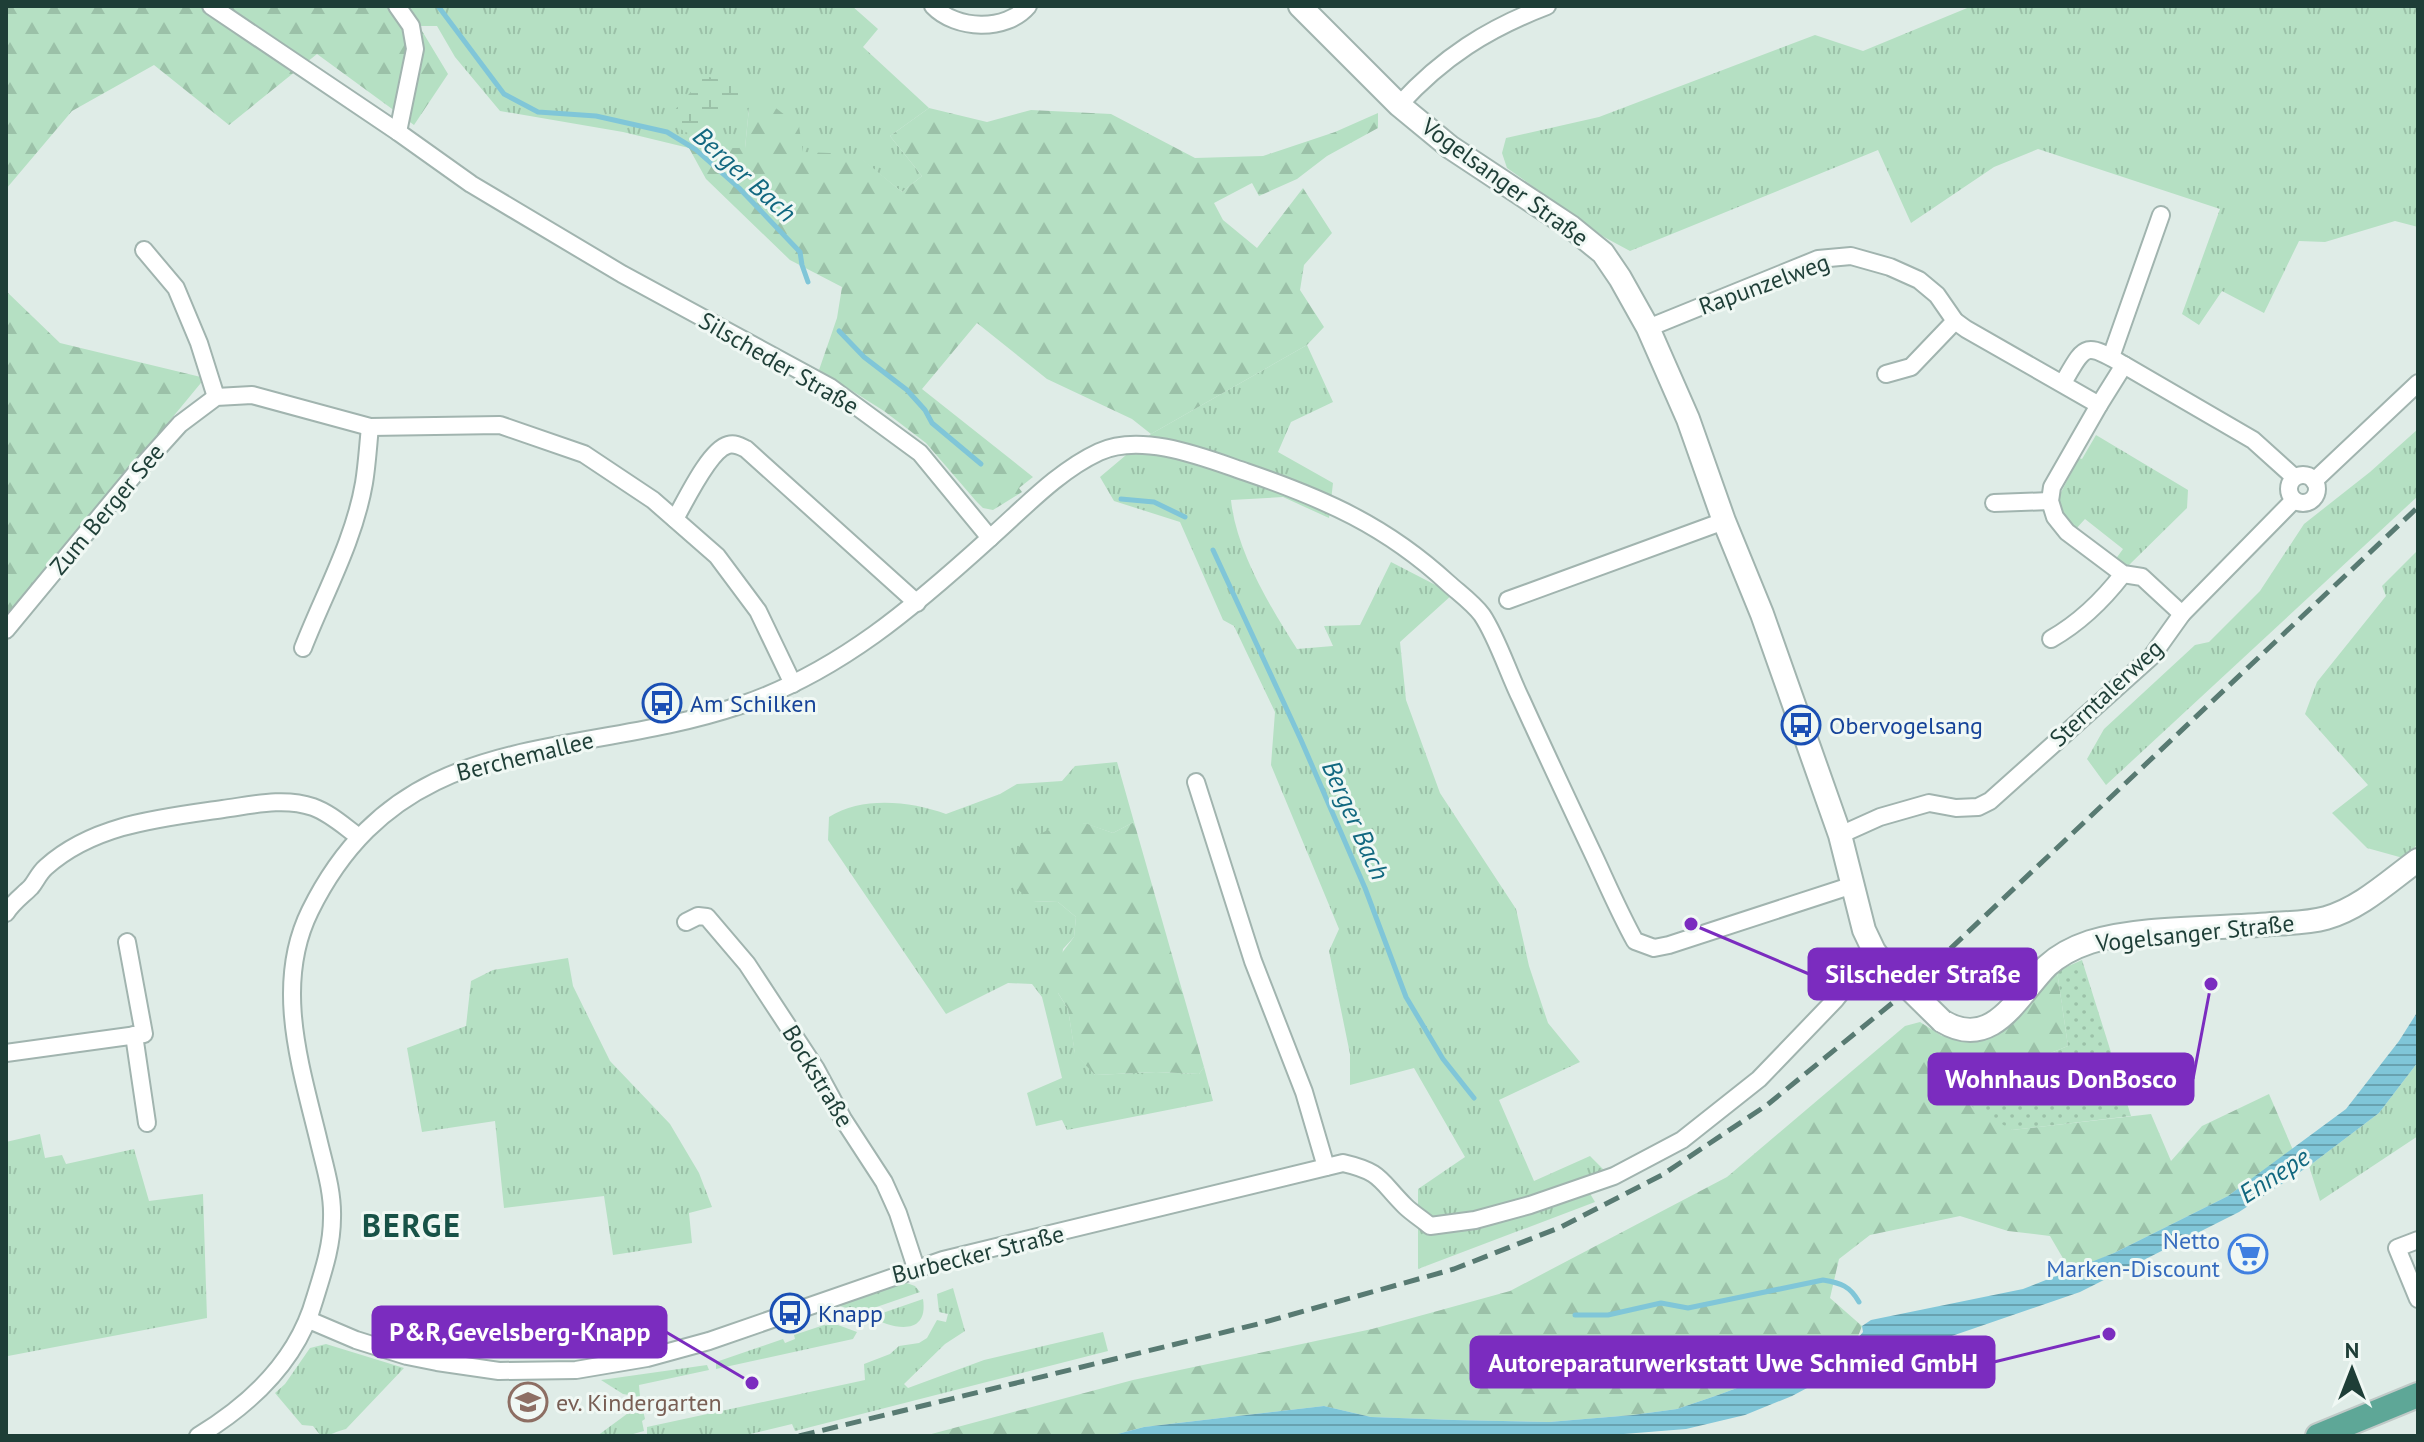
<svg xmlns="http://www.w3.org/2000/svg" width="2424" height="1442" viewBox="0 0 2424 1442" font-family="'PT Sans',sans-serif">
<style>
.grass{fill:url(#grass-tufts)}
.forest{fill:url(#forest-firs)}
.wetland{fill:url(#wetland-marsh)}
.garden{fill:url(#garden-dots)}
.water{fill:url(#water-rules)}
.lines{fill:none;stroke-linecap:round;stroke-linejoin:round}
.stream{stroke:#80c6d8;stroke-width:5}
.minor-casing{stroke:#a1b4af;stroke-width:20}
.tertiary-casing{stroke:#a1b4af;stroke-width:26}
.primary-casing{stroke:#c0c9c7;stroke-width:28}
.minor{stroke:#fff;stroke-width:16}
.tertiary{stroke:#fff;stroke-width:22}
.primary{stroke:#5ea797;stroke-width:24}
.rail{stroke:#587a72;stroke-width:5;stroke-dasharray:16 8;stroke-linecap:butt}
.tertiary-bridge-casing{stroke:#a1b4af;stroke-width:26;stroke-linecap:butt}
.tertiary-bridge{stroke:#fff;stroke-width:22}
.labels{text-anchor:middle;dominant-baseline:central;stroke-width:6;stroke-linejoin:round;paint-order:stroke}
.street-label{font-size:24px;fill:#1e3e37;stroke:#f0f8f4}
.transit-label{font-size:24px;fill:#164399;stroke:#f0f8f4;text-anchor:start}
.shop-label{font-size:24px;fill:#366cbe;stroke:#f0f8f4;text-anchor:end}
.education-label{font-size:24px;fill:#785e54;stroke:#f0f8f4;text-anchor:start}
.water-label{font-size:26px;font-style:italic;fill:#126880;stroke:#f0f8f4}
.district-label{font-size:32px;font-weight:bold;letter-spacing:2px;fill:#185247;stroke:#f0f8f4}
.leader{fill:none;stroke:#7b2cbf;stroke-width:3}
.callout-dot{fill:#7b2cbf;stroke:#f0f8f4;stroke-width:3}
.callout{fill:#7b2cbf;stroke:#7b2cbf;stroke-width:3}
.callout-label{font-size:26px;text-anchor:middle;font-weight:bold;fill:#fff}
</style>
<defs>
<pattern id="grass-tufts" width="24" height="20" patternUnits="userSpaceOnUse" patternTransform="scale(2)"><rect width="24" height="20" fill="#b5e0c3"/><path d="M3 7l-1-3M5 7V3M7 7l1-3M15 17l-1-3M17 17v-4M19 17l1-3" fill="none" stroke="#9bc1a8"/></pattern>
<pattern id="forest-firs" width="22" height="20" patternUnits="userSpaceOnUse" patternTransform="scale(2)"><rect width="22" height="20" fill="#b5e0c3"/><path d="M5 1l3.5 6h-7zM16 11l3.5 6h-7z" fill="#9bc1a8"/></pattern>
<pattern id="wetland-marsh" width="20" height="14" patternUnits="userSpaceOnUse" patternTransform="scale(2)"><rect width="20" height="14" fill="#b5e0c3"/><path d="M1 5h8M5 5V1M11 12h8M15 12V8" fill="none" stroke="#9bc1a8"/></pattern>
<pattern id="garden-dots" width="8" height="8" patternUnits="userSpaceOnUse" patternTransform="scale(2)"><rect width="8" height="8" fill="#b5e0c3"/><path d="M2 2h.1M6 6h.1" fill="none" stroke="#9bc1a8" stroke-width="1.8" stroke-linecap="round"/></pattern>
<pattern id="water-rules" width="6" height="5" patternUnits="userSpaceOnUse" patternTransform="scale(2)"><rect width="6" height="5" fill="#80c6d8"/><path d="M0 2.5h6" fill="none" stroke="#68a2b0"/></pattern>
</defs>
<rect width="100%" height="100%" fill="#dfece7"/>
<g class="grass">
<path d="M410 6H852L878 29 863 47 929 108 890 136 922 176 902 192 856 155 803 153 749 108 745 148H689L623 132 500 111 455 57 437 26H419Z"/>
<path d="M1972 6H2418V227L2395 221 2325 242 2299 241 2264 313 2222 291 2199 325 2182 314 2220 209 2038 149 1994 167 1911 223 1878 150 1630 251 1604 237 1507 168 1502 153 1506 138 1599 117 1815 35 1863 51Z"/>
<path d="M1307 345 1333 402 1291 422 1278 452 1333 483 1329 518 1283 497 1231 500C1236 550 1270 607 1297 649L1333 646 1324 626 1360 625 1391 562 1453 594 1400 642 1406 700 1440 793 1516 909 1529 966 1548 1023 1580 1062 1499 1100 1534 1181 1590 1156 1604 1170 1582 1180 1595 1202 1418 1269V1189L1465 1157 1414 1068 1350 1085V1054L1329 951 1339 929 1271 765 1275 712 1234 626 1223 620 1180 522 1114 501 1100 477 1151 434Z"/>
<path d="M2418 429V496L2106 785 2087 759 2104 729 2195 645 2209 642 2260 591 2304 524 2370 472Z"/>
<path d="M2096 435 2188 490 2187 508 2128 566 2115 560 2123 549 2085 519 2075 530 2063 517 2058 498 2079 458 2082 459Z"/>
<path d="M2418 550V844L2403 858 2367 848 2332 813 2368 785 2305 714 2317 682 2386 596 2382 586Z"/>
<path d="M1117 762 1134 822 1113 833 1084 823 1033 901 1058 902 1076 917 1074 937 1063 949 1058 993 1068 1009 1075 1053 1095 1075 1156 1072 1199 1074 1204 1067 1213 1101 1067 1130 1062 1120 1036 1126 1027 1093 1062 1078 1042 997 1032 984 1008 983 946 1014 828 840 829 817C862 796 910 801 946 814L1000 794 1017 784 1062 781 1075 766Z"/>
<path d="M568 958 573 986 610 1061 670 1124 699 1173 712 1207 689 1213 692 1243 613 1255 604 1196 504 1208 495 1121 422 1132 407 1048 466 1026 471 981 493 970Z"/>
<path d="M2418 1062V1136L2320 1201 2309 1166 2379 1113Z"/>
<path d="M40 1134 45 1158 62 1155 66 1164 134 1149 149 1201 203 1194 207 1318 8 1356 6 1142Z"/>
<path d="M901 1281 915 1286 920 1292 862 1312 836 1305Z"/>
<path d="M953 1288 965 1331 945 1344 904 1384 908 1388 984 1360 1103 1332 1108 1351 795 1431 792 1424 742 1436H639L647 1434V1427L865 1380 864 1364 890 1354 899 1346 919 1343 927 1338 937 1320 946 1322 948 1314 939 1312 937 1294Z"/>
<path d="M923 1299C929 1337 892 1329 871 1317Z"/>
<path d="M824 1325H838L857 1332 853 1339 716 1369V1362L783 1339 785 1343 795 1339 794 1335Z"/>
<path d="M326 1344 404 1368 346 1429C336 1431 331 1436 321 1436L313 1426 302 1425 275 1393 285 1384 310 1348Z"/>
<path d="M707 1365 709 1370 639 1385 640 1397 623 1394 601 1380Z"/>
<path d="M642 1406 645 1419 642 1421 644 1431 626 1436H597L635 1408Z"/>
</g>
<g class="forest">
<path d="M6 6H410L419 26 448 74 414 125 317 54 229 125 154 65 72 111 6 189Z"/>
<path d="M763 98 799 126 803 152 856 154 902 192 922 176 890 136 929 108 987 122 1031 110 1111 114 1195 158 1263 156 1335 132 1378 113V128L1327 156 1297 179 1259 196 1252 183 1214 203 1223 220 1257 248 1303 188 1332 233 1304 265 1300 290 1324 327 1307 345 1151 434 1132 419 1047 379 977 323 922 389 1033 477 1019 488 1022 492 993 510 983 508 976 501 926 443 884 411 819 370 837 318 842 287 790 260 706 179 689 148H745L749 108Z"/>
<path d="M6 291 60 343 205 378 6 619Z"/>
<path d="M1134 822 1204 1067 1199 1074 1156 1072 1095 1075 1075 1054 1068 1009 1058 993 1052 966 1074 937 1076 917 1058 902 1033 901 1014 887 1013 860 1021 843 1046 831 1085 823 1113 833Z"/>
<path d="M2057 971 2068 1046 2021 1065H1956L2012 1130 2151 1114 2171 1161 2202 1126 2269 1094 2293 1150 2228 1196 2114 1253 2071 1272 2050 1236 2008 1231 1960 1216 1870 1235 1839 1259 1830 1298 1862 1326 1857 1339 1810 1361 1718 1395 1677 1409 1633 1415 1549 1422 1454 1420 1371 1417 1324 1406 1144 1427 1110 1436H924L1133 1380 1372 1329 1510 1291 1727 1177 1905 1026 1920 1022 1942 1036 1968 1039 2002 1031Z"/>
</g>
<path class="wetland" d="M705 76 749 87 701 140 665 121Z"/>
<path class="garden" d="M2082 960 2131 1116 2012 1130 1941 1088 1956 1065H2021L2068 1046 2057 971Z"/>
<path class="water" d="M2418 1011V1062L2379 1113 2309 1166 2239 1212 2080 1292 1943 1339 1896 1350 1843 1369 1792 1396 1745 1415 1686 1429 1599 1436H1110L1144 1427 1324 1406 1371 1417 1454 1420 1549 1422 1633 1415 1677 1409 1718 1395 1810 1361 1857 1339 1863 1332 1862 1326 1871 1320 2023 1289 2114 1253 2228 1196 2346 1109 2399 1041Z"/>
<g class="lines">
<g class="stream">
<path d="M438 6 504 94 538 112 596 116 667 132 695 149 739 188 800 252 802 265 808 282"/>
<path d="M839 331 864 357 907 390 925 410 932 423 981 464"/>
<path d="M1121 499 1154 502 1185 517"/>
<path d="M1213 550 1301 740 1365 888 1406 997 1443 1059 1474 1098"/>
<path d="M1575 1315H1608L1661 1303 1688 1308 1823 1280C1841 1283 1850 1286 1859 1302"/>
</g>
<defs>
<g id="minor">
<path d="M211 6 398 132 471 184 622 274 830 387 920 453 990 538"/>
<path d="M397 6 411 26 415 49 398 132"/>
<path d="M933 6C956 30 1006 32 1028 6"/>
<path d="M1399 105C1443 57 1487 29 1547 6"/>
<path d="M144 250 176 288 199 343 216 397"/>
<path d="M1648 328 1818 259 1851 256 1890 267 1919 280 1937 295 1955 321 1966 329 2099 405 2124 365C2084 341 2085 345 2063 383"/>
<path d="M2111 357 2161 215"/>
<path d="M2124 365 2253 440 2294 477"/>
<path d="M1886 374 1911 367 1955 321"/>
<path d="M2099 405 2052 487 2050 501 2055 517 2067 532 2123 574 2142 577 2182 614"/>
<circle cx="2303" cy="489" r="14"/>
<path d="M2314 481 2418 383"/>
<path d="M1994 503 2050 501"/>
<path d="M675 519C685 502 709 450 728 445 735 443 740 446 746 449L917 603"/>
<path d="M1508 600 1724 521"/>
<path d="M6 630 134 475 180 424 216 397 252 395 370 427 500 425 584 454 653 500 717 556 758 611 793 684"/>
<path d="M2051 639C2079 623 2103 600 2123 574"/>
<path d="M303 648C324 594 354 541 364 483 367 465 368 446 370 427"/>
<path d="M1196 782 1253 961 1304 1092 1326 1167"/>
<path d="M1840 835 1880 817 1929 803 1956 808 1978 807 1990 801 2152 656 2182 614 2294 500"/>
<path d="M6 913C13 902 22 896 31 887 36 881 39 873 46 867 94 824 161 818 223 809 252 805 284 797 313 807 330 813 345 827 359 837"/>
<path d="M686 922 698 916 707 917 747 964 816 1069 843 1119 884 1182 898 1213 916 1268"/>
<path d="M134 1035 147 1123"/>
<path d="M6 1053 144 1034 127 942"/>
<path d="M2418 1240 2397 1248 2418 1299"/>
<path d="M309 1320 356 1340 407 1356 437 1362 499 1371 576 1370 647 1358 709 1341 943 1260 1343 1163C1382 1172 1379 1180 1405 1206 1412 1213 1422 1219 1430 1226L1475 1220 1530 1205 1614 1176 1682 1140 1759 1079 1835 1000 1874 951"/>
<path d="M198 1436C251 1404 298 1359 315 1298 323 1272 332 1246 332 1218 333 1191 324 1164 318 1138 300 1064 274 984 310 911 403 723 573 762 741 705 839 672 915 606 990 538 1024 508 1058 471 1099 452 1142 432 1205 458 1246 472 1325 499 1386 526 1448 583 1459 593 1473 603 1482 615 1497 637 1509 675 1521 699 1545 752 1570 805 1595 858 1608 886 1620 914 1635 941L1654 948 1669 945 1853 885"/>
</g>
<g id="tertiary">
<path d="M1300 6 1399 105 1450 147 1571 227 1603 253 1620 278 1648 328 1688 419 1724 521 1762 614 1840 835 1864 930 1874 951 1882 962"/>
<path d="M1942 1021C1993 1052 2018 995 2047 966 2059 955 2075 947 2090 942 2140 926 2218 929 2271 924 2289 923 2308 923 2326 918 2361 908 2389 881 2418 860"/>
</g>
<path id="primary" d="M2318 1436 2418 1395"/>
</defs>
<use href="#minor" class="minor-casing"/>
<use href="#tertiary" class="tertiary-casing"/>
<use href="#primary" class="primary-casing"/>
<use href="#minor" class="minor"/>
<use href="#tertiary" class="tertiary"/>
<use href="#primary" class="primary"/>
<path class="rail" d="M799 1436 1258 1324 1454 1269 1561 1227 1662 1175 1767 1105 1896 1000 2418 507"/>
<defs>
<path id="tertiary-bridge" d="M1882 962 1942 1021"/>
</defs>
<use href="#tertiary-bridge" class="tertiary-bridge-casing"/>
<use href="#tertiary-bridge" class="tertiary-bridge"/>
</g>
<defs>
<symbol id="bus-ring" viewBox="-11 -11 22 22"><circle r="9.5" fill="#f0f8f4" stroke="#1a4fb4" stroke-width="1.5"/><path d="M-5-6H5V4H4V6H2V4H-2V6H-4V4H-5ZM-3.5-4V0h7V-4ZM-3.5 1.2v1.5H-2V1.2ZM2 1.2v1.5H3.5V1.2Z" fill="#1a4fb4"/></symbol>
<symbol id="supermarket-ring" viewBox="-11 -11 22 22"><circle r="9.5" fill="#f0f8f4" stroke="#3f7fe0" stroke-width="1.5"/><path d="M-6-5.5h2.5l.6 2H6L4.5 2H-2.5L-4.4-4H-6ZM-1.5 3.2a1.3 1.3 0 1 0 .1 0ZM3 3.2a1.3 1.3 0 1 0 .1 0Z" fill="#3f7fe0"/></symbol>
<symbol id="school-ring" viewBox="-11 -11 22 22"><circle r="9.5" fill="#f0f8f4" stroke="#8d6e63" stroke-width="1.5"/><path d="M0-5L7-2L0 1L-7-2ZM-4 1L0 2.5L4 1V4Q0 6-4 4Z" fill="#8d6e63"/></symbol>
</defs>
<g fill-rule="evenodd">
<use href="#bus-ring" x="640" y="681" width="44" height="44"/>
<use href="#bus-ring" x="1779" y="703" width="44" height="44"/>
<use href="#supermarket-ring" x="2226" y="1232" width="44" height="44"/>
<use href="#bus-ring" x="768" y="1291" width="44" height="44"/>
<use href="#school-ring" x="506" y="1380" width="44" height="44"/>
</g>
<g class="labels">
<g class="street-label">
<text transform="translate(1505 182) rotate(36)">Vogelsanger Straße</text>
<text transform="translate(1764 284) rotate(-20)">Rapunzelweg</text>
<text transform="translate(779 363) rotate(30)">Silscheder Straße</text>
<text transform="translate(107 509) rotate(-50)">Zum Berger See</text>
<text transform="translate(2106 693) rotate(-43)">Sterntalerweg</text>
<text transform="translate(525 756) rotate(-14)">Berchemallee</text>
<text transform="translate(2195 933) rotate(-6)">Vogelsanger Straße</text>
<text transform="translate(818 1076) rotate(59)">Bockstraße</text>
<text transform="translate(978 1254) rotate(-14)">Burbecker Straße</text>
</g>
<g class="transit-label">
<text x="690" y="703">Am Schilken</text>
<text x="1829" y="725">Obervogelsang</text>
<text x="818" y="1313">Knapp</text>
</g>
<g class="shop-label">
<text x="2220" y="1240">Netto<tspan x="2220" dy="28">Marken-Discount</tspan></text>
</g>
<g class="education-label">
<text x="556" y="1402">ev. Kindergarten</text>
</g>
<g class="water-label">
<text transform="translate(745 174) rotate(42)">Berger Bach</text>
<text transform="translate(1356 820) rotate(66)">Berger Bach</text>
<text transform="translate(2274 1175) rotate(-33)">Ennepe</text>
</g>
<g class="district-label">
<text x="412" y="1225">BERGE</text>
</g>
</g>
<path class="leader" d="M1691 924L1809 974M2211 984L2193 1079M752 1383L666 1332M2109 1334L1994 1362"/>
<g class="callout-dot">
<circle cx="1691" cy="924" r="8"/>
<circle cx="2211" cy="984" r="8"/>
<circle cx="752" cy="1383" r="8"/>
<circle cx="2109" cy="1334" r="8"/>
</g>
<g class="callout">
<rect x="1809" y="949" width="227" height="50" rx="8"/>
<rect x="1929" y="1054" width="264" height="50" rx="8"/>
<rect x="373" y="1307" width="293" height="50" rx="8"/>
<rect x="1471" y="1337" width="523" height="50" rx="8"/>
</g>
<g class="callout-label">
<text x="1923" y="983">Silscheder Straße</text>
<text x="2061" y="1088">Wohnhaus DonBosco</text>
<text x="520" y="1341">P&amp;R,Gevelsberg-Knapp</text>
<text x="1733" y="1372">Autoreparaturwerkstatt Uwe Schmied GmbH</text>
</g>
<rect width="2424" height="1442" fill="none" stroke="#1e3e37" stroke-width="16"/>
<g transform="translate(2352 1370)" stroke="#f0f8f4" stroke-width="6" paint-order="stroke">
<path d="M0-6L14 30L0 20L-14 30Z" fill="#1e3e37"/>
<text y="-12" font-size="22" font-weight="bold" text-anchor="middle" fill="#1e3e37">N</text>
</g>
</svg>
